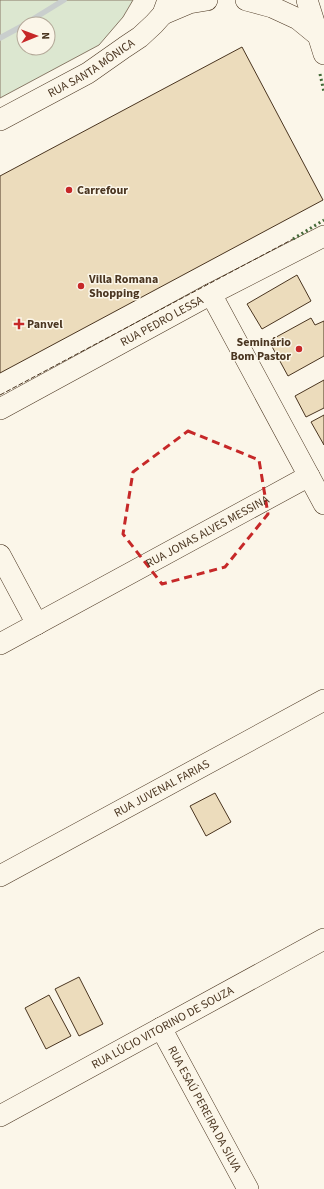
<svg xmlns="http://www.w3.org/2000/svg" width="324" height="1189" viewBox="0 0 324 1189" font-family="'Source Sans 3',sans-serif">
<style>
.green{fill:#dce7d0;stroke:#887966;fill-rule:evenodd}
.lines{fill:none;stroke-linecap:round;stroke-linejoin:round}
.stream{stroke:#c9cecd;stroke-width:5.5}
.building{fill:#ecdcbc;stroke:#4a3520}
.minor-casing{stroke:#4a3520;stroke-width:22}
.minor{stroke:#fbf6e9;stroke-width:21}
.hedge{stroke:#436837;stroke-width:3;stroke-dasharray:2 3;stroke-linecap:butt}
.fence{stroke:#4a3520;stroke-width:1;stroke-dasharray:5 2;stroke-linecap:butt}
.marked{fill:none;stroke:#c62828;stroke-width:3;stroke-dasharray:8 5;stroke-linejoin:round}
.poi-dot{fill:#c62828;stroke:#fbf6e9;stroke-width:1.5}
.labels{text-anchor:middle;dominant-baseline:central;stroke-width:3;stroke-linejoin:round;paint-order:stroke}
.street-label{font-size:12px;fill:#4a3520;stroke:#fbf6e9}
.poi-label{font-size:12px;font-weight:bold;fill:#4a3520;stroke:#fbf6e9;text-anchor:start}
</style>
<rect width="100%" height="100%" fill="#fbf6e9"/>
<path class="green" d="M0 0H133L123 17 99 45 0 98ZM24 24H48V48H24Z"/>
<g class="lines">
<g class="stream">
<path d="M25 24 64 0"/>
<path d="M0 38 24 25"/>
</g>
</g>
<g class="building">
<path d="M242 47 323 200 0 373V176Z"/>
<path d="M297 275 311 301 262 329 247 304Z"/>
<path d="M311 318 315 325 324 321V356L288 376 269 341Z"/>
<path d="M324 380V408L306 417 295 396Z"/>
<path d="M324 415V445L311 422Z"/>
<path d="M215 793 231 822 206 836 190 806Z"/>
<path d="M79 977 103 1024 79 1036 55 989Z"/>
<path d="M49 995 71 1036 46 1049 25 1008Z"/>
</g>
<g class="lines">
<defs>
<g id="minor">
<path d="M246 0 272 7 298 19 320 37"/>
<path d="M307 0 324 54"/>
<path d="M163 14 189 3 207 0"/>
<path id="s1" d="M0 120 88 73 125 47 140 37 154 24 163 14 168 0"/>
<path d="M211 294 324 504"/>
<path id="s2" d="M0 409 211 294 324 236"/>
<path d="M0 555 37 624"/>
<path id="s3" d="M0 644 309 476"/>
<path id="s4" d="M0 876 324 700"/>
<path id="s5" d="M161 1028 248 1189"/>
<path id="s6" d="M0 1116 324 939"/>
</g>
</defs>
<use href="#minor" class="minor-casing"/>
<use href="#minor" class="minor"/>
<g class="hedge">
<path d="M320 74 324 92"/>
<path d="M293 239 324 220"/>
</g>
<path class="fence" d="M0 395 293 239"/>
</g>
<path class="marked" d="M188 431 259 460 268 514 225 567 162 584 123 534 133 472Z"/>
<g class="poi-dot">
<circle cx="69" cy="190" r="4"/>
<circle cx="81" cy="286" r="4"/>
<path d="M17 318h4v4h4v4h-4v4h-4v-4h-4v-4h4z"/>
<circle cx="299" cy="349" r="4"/>
</g>
<g class="labels">
<g class="street-label">
<text stroke="none"><textPath href="#s1" startOffset="105">RUA SANTA MÔNICA</textPath></text>
<text stroke="none"><textPath href="#s2" startOffset="184">RUA PEDRO LESSA</textPath></text>
<text stroke="none"><textPath href="#s3" startOffset="236">RUA JONAS ALVES MESSINA</textPath></text>
<text stroke="none"><textPath href="#s4" startOffset="184">RUA JUVENAL FARIAS</textPath></text>
<text stroke="none"><textPath href="#s6" startOffset="185">RUA LÚCIO VITORINO DE SOUZA</textPath></text>
<text stroke="none"><textPath href="#s5" startOffset="92">RUA ESAÚ PEREIRA DA SILVA</textPath></text>
</g>
<g class="poi-label">
<text x="77" y="190">Carrefour</text>
<text x="89" y="279">Villa Romana<tspan x="89" dy="14">Shopping</tspan></text>
<text x="27" y="324">Panvel</text>
<text x="291" y="342" text-anchor="end">Seminário<tspan x="291" dy="14">Bom Pastor</tspan></text>
</g>
</g>
<g transform="translate(36 36) rotate(89)"><circle r="19" fill="#fbf6e9" stroke="#b4a999"/>
<path d="M0-3L7 15L0 10L-7 15Z" fill="#c62828"/>
<text y="-6" font-size="11" font-weight="bold" text-anchor="middle" fill="#4a3520">N</text>
</g>
</svg>
